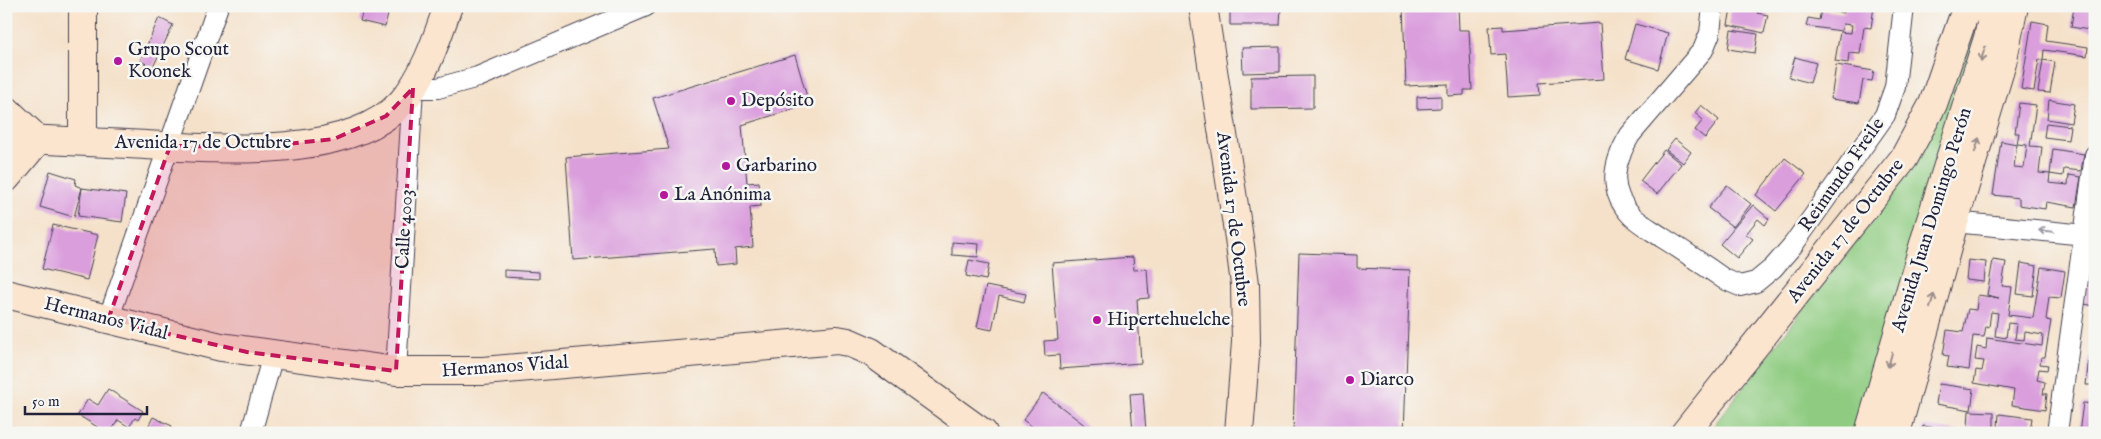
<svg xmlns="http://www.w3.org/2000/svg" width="2101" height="439" viewBox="0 0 2101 439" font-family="'IM FELL English',serif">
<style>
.green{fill:#8fcc81;stroke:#58775e}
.building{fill:#da9edd}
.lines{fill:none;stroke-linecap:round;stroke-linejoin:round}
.street-casing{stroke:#423f50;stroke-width:22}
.secondary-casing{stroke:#423f50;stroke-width:30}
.street{stroke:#fff;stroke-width:20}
.secondary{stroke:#fce5cf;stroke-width:28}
.oneway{stroke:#9a8d8c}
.oneway2{stroke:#9c9ca7}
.marked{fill:#c2185b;fill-opacity:0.2;stroke:#c2185b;stroke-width:4;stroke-dasharray:10 6;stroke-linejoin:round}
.poi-dot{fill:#b5179e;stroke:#f6f6f2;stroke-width:2}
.labels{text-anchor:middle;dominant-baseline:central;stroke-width:5;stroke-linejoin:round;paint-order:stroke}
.poi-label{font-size:19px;fill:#22223b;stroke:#f6f6f2;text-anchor:start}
.street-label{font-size:19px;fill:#22223b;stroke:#f6f6f2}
</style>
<rect width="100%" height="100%" fill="#f6f6f2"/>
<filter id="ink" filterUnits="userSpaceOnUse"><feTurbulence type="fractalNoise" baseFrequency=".02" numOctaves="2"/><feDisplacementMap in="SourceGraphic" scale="10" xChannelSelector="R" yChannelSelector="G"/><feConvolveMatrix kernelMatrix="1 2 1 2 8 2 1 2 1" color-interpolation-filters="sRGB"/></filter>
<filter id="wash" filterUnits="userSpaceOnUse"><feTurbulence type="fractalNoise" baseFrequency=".0096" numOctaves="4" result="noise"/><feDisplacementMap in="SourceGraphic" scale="20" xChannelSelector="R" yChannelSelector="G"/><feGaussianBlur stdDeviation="1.12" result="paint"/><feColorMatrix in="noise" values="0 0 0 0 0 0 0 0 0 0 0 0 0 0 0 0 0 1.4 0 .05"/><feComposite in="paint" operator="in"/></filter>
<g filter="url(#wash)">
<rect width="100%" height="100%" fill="#f5e1c9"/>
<path class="green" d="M1979 18 1982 25 1861 433H1708L1893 194 1973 25Z"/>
<g id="blocks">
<g class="building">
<path d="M364 6H390L385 27 360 21Z"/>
<path d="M1230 6H1281L1280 25H1230Z"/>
<path d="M1403 6H1458L1459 30H1469L1472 90H1464V95L1448 96V84L1406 86Z"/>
<path d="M1747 6H1759L1757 13 1768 15 1764 33 1728 25 1731 9 1746 12Z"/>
<path d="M1845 6H1874L1871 28 1864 27 1860 54 1849 53 1848 63 1835 61 1840 32 1851 33 1852 25 1843 24 1841 31 1806 26 1808 18 1819 20 1821 10 1844 13Z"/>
<path d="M2074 6H2095V31L2071 27Z"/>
<path d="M159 18 173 25 153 67 140 61Z"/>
<path d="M2032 21 2048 24 2046 41 2088 47 2087 56 2044 50 2043 60H2039L2034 91 2021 89Z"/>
<path d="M1600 23 1604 79 1539 83 1540 95 1508 97 1505 54 1491 55 1489 27 1503 26V30Z"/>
<path d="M1635 24 1668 33 1658 69 1625 59Z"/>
<path d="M1731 30 1758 34 1755 53 1728 49Z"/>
<path d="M1280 47V72L1243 73 1242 48Z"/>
<path d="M795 55 809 104 742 125 747 183 759 182 761 206 750 207 753 247 735 249 736 264 716 266 715 249 573 260 566 157 669 149 653 98Z"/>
<path d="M1795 57 1816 63 1810 83 1789 77Z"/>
<path d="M2043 60 2055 62 2050 93 2038 92Z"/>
<path d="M1836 65 1874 71 1872 81 1863 80 1859 103 1831 99Z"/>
<path d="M1313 76V108L1251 109V77Z"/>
<path d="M1441 96V108L1417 109V97Z"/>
<path d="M2049 100 2074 104 2071 123 2047 119Z"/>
<path d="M2019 103 2036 105 2030 146 2042 147 2039 173 2050 174 2049 183 2068 185 2069 175 2081 177 2076 207 2046 202 2045 209 2019 205V198L1993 195 2001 141 2017 144 2014 167 2024 168 2027 145 2017 144 2019 133H2015Z"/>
<path d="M1701 105 1719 120 1705 138 1695 130 1703 120 1695 113Z"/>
<path d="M2046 123 2070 126 2068 140 2044 137Z"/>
<path d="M1675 139 1691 152 1683 163 1666 150Z"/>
<path d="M2053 149 2084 154 2081 171 2064 169 2063 176 2050 174Z"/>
<path d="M1664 150 1681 164 1657 194 1640 181Z"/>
<path d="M1785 158 1806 174 1776 211 1756 195Z"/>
<path d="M50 171 76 179 75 185 82 188 74 217 40 207Z"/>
<path d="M1727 185 1751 204 1733 227 1708 208Z"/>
<path d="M82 188 126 194 122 222 78 216Z"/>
<path d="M1753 205 1769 219 1765 225 1758 219 1746 234 1753 239 1737 258 1720 244Z"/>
<path d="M53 225 98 235 87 280 42 269Z"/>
<path d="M952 242 979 244 978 257 952 255Z"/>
<path d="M1299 253 1357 255V268L1410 270 1404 433H1293Z"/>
<path d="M1133 257 1134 270 1147 269 1149 298 1137 299 1141 363 1060 369 1059 355 1045 356 1044 341 1058 340 1052 263Z"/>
<path d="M969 260 989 264 986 280 966 276Z"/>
<path d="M1968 260 1986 262 1984 282 1966 280Z"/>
<path d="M1993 260 2006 262 2002 286 2012 287 2008 315 2033 318 2041 267 2065 271 2061 298 2049 297 2046 320 2051 321 2045 357H2041L2040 364 2048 365 2047 370 2039 369 2037 380 2045 382 2043 394H2047L2045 410 2012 405 2014 390 1974 383 1976 370 1982 371 1984 361 1975 360 1977 347 1986 349 1987 338 2042 346 2043 335 2025 332 2024 340 2015 339 2017 324 2008 323 2006 338 1995 336 1998 313 1991 312 1989 327 1986 326 1984 337 1973 336 1969 370 1947 367 1949 356 1943 355 1947 330 1963 332 1968 309 1976 310 1978 295 1999 298 1987 295Z"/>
<path d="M2021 263 2037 266 2033 296 2017 294Z"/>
<path d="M504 270 539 272V279L504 277Z"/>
<path d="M2088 279 2095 280V306L2084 304Z"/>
<path d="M986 286 1026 294 1024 302 999 296 992 330 977 327Z"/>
<path d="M2089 357 2095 358V385H2086Z"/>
<path d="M1939 384 1974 389 1971 410 1936 404Z"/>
<path d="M108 389 143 411 138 420 135 418 129 427 118 420 110 433H107L78 415 88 399 98 405Z"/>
<path d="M1043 393 1095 433H1041L1023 420Z"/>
<path d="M1143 393 1146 431 1133 432 1130 394Z"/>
<path d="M2083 403 2095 404V433H2079Z"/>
<path d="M1969 411 1994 412V428L1968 427Z"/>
<path d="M1999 414 2032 418 2030 431 1998 427Z"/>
<path d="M153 417 172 426 169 433H145Z"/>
<path d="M1923 426 1962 432V433H1922Z"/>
</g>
</g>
</g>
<g filter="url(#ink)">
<use href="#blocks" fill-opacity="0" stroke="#423f50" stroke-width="1"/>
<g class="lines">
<defs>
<g id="street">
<path d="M1713 6 1710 33 1703 50 1630 135C1613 163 1607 190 1632 216 1640 224 1653 231 1663 238 1684 251 1704 265 1724 279L1740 286 1756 282 1773 268 1793 245 1885 115 1895 87 1904 6"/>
<path d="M1954 222 2095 236"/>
<path d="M108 320 218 6"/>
<path d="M396 371 413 88H438L478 77 646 6"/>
<path d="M251 433 273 355"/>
<path d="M2057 433 2095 155"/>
</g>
<g id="secondary">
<path d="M1203 6 1239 238 1245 284 1246 342 1239 433"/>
<path d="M6 110 38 140 6 178"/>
<path d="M6 138C47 140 87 142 128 144 203 148 347 163 402 102 425 76 437 38 448 6"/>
<path d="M83 141V6"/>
<path d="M6 294 221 347 396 371H483L837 340 848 342 871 352 983 433"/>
<path d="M1685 433 1904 158 1933 104 1967 6"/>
<path d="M1869 433 1930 223 1988 38 1991 24 1988 6"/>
<path d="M1896 433 1954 222 2002 63 2014 6"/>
</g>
</defs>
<use href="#street" class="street-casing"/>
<use href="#secondary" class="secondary-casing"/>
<use href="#street" class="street"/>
<use href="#secondary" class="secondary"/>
</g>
<defs><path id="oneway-shaft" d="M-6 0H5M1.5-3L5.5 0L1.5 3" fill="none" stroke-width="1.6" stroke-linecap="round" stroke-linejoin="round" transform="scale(1.25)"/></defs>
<g class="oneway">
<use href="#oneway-shaft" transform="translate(1983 54) rotate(107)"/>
<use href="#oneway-shaft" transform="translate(1977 145) rotate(-73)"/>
<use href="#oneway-shaft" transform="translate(1932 301) rotate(-75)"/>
<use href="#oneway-shaft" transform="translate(1890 360) rotate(106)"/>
</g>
<use class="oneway2" href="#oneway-shaft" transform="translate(2046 231) rotate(-174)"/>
</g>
<path class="marked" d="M413 88 396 371 247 352 108 320 170 146 258 147 334 139 386 116Z"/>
<g class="poi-dot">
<circle cx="118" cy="61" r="5"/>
<circle cx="731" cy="101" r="5"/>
<circle cx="726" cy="166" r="5"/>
<circle cx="664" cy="195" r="5"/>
<circle cx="1097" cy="320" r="5"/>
<circle cx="1350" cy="380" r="5"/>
</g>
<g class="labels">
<g class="poi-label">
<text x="128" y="50">Grupo Scout<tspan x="128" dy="22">Koonek</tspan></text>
<text x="741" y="101">Depósito</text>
<text x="736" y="166">Garbarino</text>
<text x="674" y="195">La Anónima</text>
<text x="1107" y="320">Hipertehuelche</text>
<text x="1360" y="380">Diarco</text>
</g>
<g class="street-label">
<text x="203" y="143">Avenida 17 de Octubre</text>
<text transform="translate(1842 175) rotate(-55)">Reimundo Freile</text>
<text transform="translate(1233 219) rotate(83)">Avenida 17 de Octubre</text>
<text transform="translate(1932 220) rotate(-73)">Avenida Juan Domingo Perón</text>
<text transform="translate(405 229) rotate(-87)">Calle 4003</text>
<text transform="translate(1846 231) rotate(-52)">Avenida 17 de Octubre</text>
<text transform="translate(106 319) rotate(14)">Hermanos Vidal</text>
<text transform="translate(505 367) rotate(-4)">Hermanos Vidal</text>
</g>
</g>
<rect width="2101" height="439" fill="none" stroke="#f6f6f2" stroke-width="25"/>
<path d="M25 406v8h122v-8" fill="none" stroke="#22223b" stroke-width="2.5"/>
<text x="32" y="406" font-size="15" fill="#22223b" stroke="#f6f6f2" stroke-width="4" paint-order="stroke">50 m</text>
</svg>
